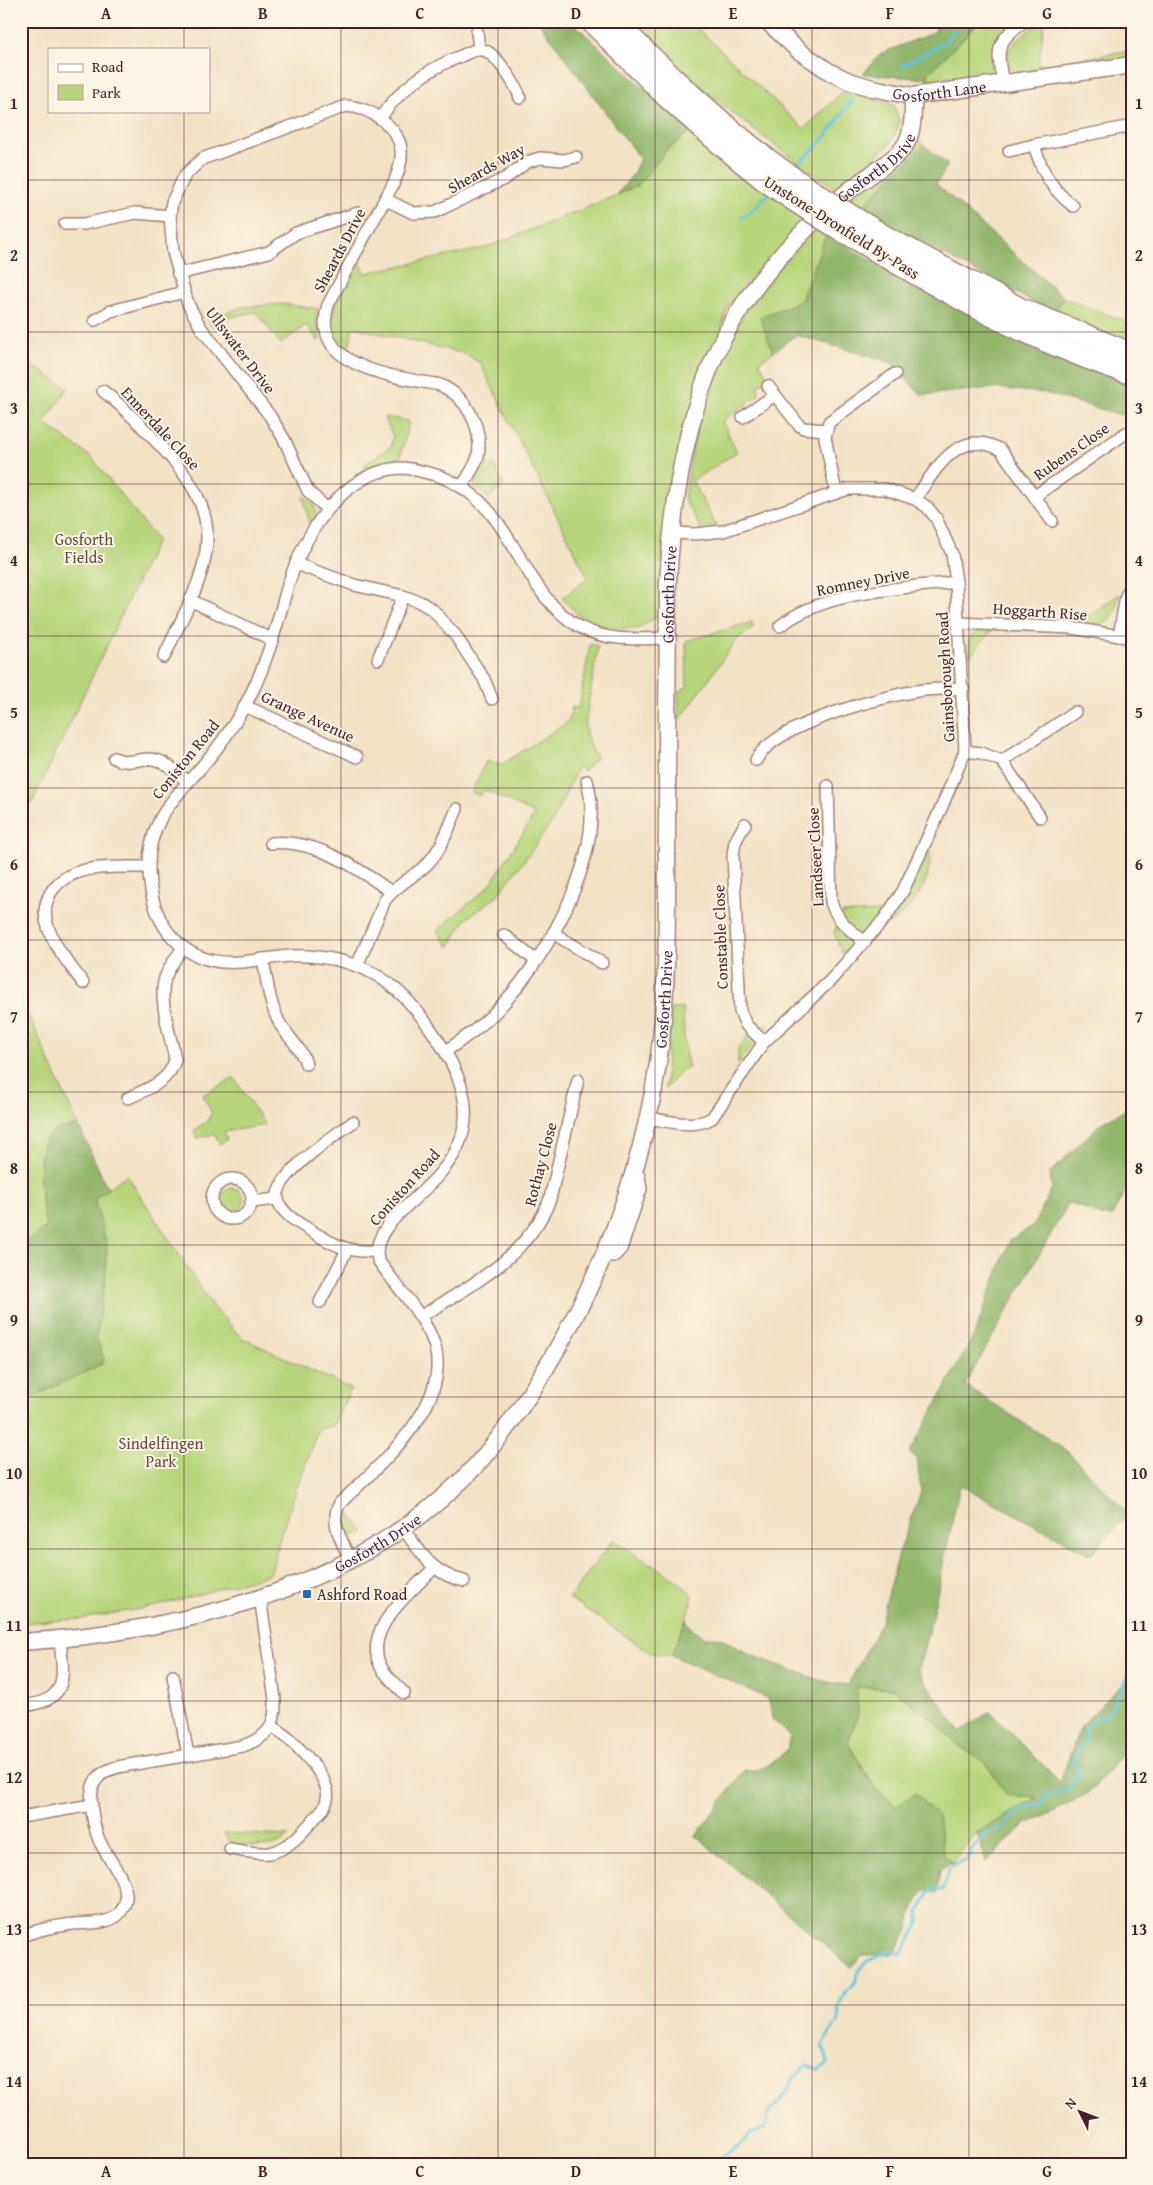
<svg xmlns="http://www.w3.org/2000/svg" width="1153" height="2185" viewBox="0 0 1153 2185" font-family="'Gentium Book Plus',serif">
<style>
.green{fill:#b8d57c;stroke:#817a54}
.forest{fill:#92b66c;stroke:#6e6a4c}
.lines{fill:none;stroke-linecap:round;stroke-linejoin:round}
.stream{stroke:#60c6dd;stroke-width:3}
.street-casing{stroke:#9e8078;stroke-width:14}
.secondary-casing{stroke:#9e8078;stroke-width:19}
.highway-casing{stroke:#9e8078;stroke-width:24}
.street{stroke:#fff;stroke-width:11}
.secondary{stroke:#fff;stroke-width:16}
.highway{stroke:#fff;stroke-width:21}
.highway-bridge-casing{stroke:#9e8078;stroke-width:24;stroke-linecap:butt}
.highway-bridge{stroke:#fff;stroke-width:21}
.grid{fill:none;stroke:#4a1f2b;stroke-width:1;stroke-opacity:0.55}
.poi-dot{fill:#1f6fb2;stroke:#fcf5e5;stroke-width:2}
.labels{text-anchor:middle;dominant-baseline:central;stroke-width:4;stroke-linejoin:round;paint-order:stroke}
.street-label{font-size:16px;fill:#4a1f2b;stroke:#fcf5e5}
.park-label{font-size:16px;fill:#664c3f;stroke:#fcf5e5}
.poi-label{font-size:16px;fill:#4a1f2b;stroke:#fcf5e5;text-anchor:start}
.neatline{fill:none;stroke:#4a1f2b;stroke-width:2}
.grid-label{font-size:16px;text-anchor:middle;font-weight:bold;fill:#4a1f2b}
</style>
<rect width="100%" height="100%" fill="#fcf5e5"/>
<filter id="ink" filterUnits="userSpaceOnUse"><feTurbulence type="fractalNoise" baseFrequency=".02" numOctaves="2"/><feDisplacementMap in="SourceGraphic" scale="10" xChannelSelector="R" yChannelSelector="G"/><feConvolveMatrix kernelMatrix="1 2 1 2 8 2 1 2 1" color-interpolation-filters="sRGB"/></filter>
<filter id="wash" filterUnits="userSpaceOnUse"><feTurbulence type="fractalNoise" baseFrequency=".0096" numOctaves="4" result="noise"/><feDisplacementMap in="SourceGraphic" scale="20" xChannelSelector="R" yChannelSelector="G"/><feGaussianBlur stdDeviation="1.12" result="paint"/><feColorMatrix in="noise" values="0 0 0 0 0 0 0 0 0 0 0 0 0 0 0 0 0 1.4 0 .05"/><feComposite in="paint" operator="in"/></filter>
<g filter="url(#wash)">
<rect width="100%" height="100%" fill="#f1e2c4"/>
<g class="green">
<path d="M630 21H690L804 129 843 91 894 105 900 124 890 144 836 189C763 139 692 84 630 21Z"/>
<path d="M980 21H1017L996 71 988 75 928 79V74Z"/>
<path d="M1043 21H1045L1038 64H1051L1132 50V58L1023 74C980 63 1027 31 1043 21Z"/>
<path d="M690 131 811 219 740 290 727 308 662 563 659 615 638 629 615 628 591 623 579 616 562 598 588 578 480 363 466 354 353 327 348 352C344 349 338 345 335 341 321 317 347 281 358 260L366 273 485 248 617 195 638 185 664 153Z"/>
<path d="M917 139 924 145 861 207 849 199Z"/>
<path d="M817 228 826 235 801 301 760 317 773 352 759 362 769 378 758 386 759 395 722 421 737 452 692 481 717 527 701 529 684 499C688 478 691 456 696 435 705 390 727 338 754 299 772 273 795 251 817 228Z"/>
<path d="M1064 298 1132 324V344L1053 313Z"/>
<path d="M282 304 318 309 317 326 320 339 318 341 306 325 281 344 256 312 232 317 212 326 208 319 243 307Z"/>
<path d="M21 359 68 388 44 423 91 457 157 540 32 803 21 798Z"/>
<path d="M384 417 409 421 400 458 365 469 364 465 391 446 393 436Z"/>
<path d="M485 461 495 467 504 486 488 498 474 485Z"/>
<path d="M303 496 314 503 316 517 310 525Z"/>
<path d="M1119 594C1115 624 1107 627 1079 623Z"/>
<path d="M752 622 753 628 738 638 679 721 678 692 687 687 686 641Z"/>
<path d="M984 630H992L969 657C967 643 968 634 984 630Z"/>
<path d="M590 644 598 646 585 725 587 738 596 758 584 771 578 767 552 822 530 853 496 897 466 919 449 947 437 931 490 885 535 814 485 790 479 796 472 792 486 761 501 765 568 722 572 707 579 708Z"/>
<path d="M929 847C935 879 913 909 887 925L903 902Z"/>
<path d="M882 912 843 955 834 933 842 913Z"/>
<path d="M21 998 78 1125 51 1133 40 1193 46 1228 21 1245Z"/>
<path d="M683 1008 685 1051 689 1067 682 1070 665 1089 670 1009Z"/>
<path d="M752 1021 769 1026 738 1063V1048L747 1037Z"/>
<path d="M234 1078 265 1125 224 1132 227 1139 220 1144 214 1134 197 1138 194 1131 208 1120 212 1113 203 1095Z"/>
<path d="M127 1175 211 1304 242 1338 351 1389 333 1426 318 1429 282 1530 271 1572 268 1575 157 1606 81 1619 21 1623V1246Z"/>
<circle cx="232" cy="1200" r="12"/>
<path d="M345 1509 365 1532 349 1537C343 1529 340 1518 345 1509Z"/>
<path d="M613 1540 679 1582 693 1595 686 1620 671 1655 651 1653 569 1598Z"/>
<path d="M857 1687 894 1689 933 1720 960 1747 985 1762 1007 1795 1039 1797 977 1833 952 1862 944 1856 937 1816 915 1793 897 1807 876 1789 848 1743 858 1714Z"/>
<path d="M224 1833 289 1836C275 1853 248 1845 229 1842Z"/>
</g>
<g class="forest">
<path d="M538 21H571L690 131 664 153 638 185 617 195 633 174 640 159Z"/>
<path d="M938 21H980L928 74V79L863 74 880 54 935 32Z"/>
<path d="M924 145 948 165 936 184 1064 298 1053 313 904 233 861 207Z"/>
<path d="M826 235 961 309 1132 383V418L1045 393 993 388 921 395 890 362 796 335 773 352 760 317 801 301Z"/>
<path d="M1132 1106V1177L1112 1216H1101L1069 1202 965 1385 1068 1452 1128 1514 1091 1555 960 1485 932 1617 918 1671 960 1732 990 1712 1060 1782 1081 1726 1132 1674V1743L1090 1792 1059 1809 1026 1824 986 1862 977 1833 1038 1797 1007 1795 985 1762 960 1747 933 1720 894 1689 857 1687 858 1714 848 1743 873 1786 896 1807 915 1793 938 1816 944 1856 952 1862 940 1870 937 1893 923 1890 911 1915 909 1930 892 1954 862 1955 851 1967 696 1836 744 1770C764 1772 773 1763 787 1750L790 1735 772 1719 769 1699 671 1655 686 1620 692 1629 704 1637H718L751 1655 822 1681 848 1685 880 1625 900 1550 921 1492 917 1458 909 1454 974 1335 1010 1240 1033 1226 1052 1188 1050 1173 1101 1123Z"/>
<path d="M78 1125 108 1189 94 1199 107 1245 105 1283 96 1337 104 1359 102 1364 35 1396 21 1399V1245L46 1228C42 1207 32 1147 51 1133 58 1128 70 1127 78 1125Z"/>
</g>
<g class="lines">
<g class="stream">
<path d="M902 66 945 42 960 21"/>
<path d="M792 170 824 139 853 99"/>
<path d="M741 218 753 210 770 192"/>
<path d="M717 2164C724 2148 744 2150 750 2133L766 2128 768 2112C776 2106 782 2099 788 2091 790 2088 790 2083 792 2079 795 2074 803 2071 807 2065L819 2070 827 2063 826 2055 822 2047 832 2029 838 2022 839 2005 845 1992 855 1983 858 1972 867 1961 890 1951 901 1954 919 1923 918 1913 931 1890H943L949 1870 954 1864 967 1860 971 1856 972 1849 986 1834 998 1831 1014 1816 1025 1808 1042 1804 1045 1795 1070 1789 1072 1779H1077L1082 1775 1072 1760 1085 1741V1729L1096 1719 1108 1714 1132 1667"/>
</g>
</g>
</g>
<g filter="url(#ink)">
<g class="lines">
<defs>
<g id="street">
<path d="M477 31 479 50"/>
<path d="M1003 84C997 50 994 42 1025 21"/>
<path d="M380 118C401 88 427 69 461 56 468 53 476 48 483 50 495 52 517 86 520 98"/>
<path d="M1034 145C1042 171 1050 188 1073 206"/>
<path d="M1009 151 1034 145 1132 126"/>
<path d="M385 199 413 213 435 212 506 178 527 162 540 158 564 160 576 157"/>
<path d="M65 224H84L135 213 170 216"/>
<path d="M178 274 269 252 296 233 358 213"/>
<path d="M95 320 111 311 184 292"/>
<path d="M768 386 798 424 803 428 826 430"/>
<path d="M103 391C121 405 137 421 153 438 187 474 217 509 204 562 196 595 178 626 164 657"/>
<path d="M743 417 775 395"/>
<path d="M836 493 825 437 829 422 895 374"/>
<path d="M1035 496 1126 433"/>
<path d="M915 499C936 469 959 426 1001 450L1052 521"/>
<path d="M328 510 308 491 284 439 270 416 201 328 188 304 173 252 170 216 172 202 185 175 202 159 346 106C371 107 404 129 401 158 399 179 386 196 377 214 360 244 344 275 328 305 308 369 399 377 440 385 466 396 483 427 478 456 476 466 467 477 462 487"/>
<path d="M296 564 354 585 403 596 420 602 433 610 455 635 484 679 492 699"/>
<path d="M190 600 273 640"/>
<path d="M958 623 1072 628 1132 638"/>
<path d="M780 626C826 590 900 589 956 582"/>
<path d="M1119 636 1126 596 1132 584"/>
<path d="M378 659 403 596"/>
<path d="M245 706 357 757"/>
<path d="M965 751 981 753 1002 761 1040 817"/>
<path d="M114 758C130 765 135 759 150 759 164 759 177 773 187 781"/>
<path d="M756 760C774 724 886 695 924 690 937 689 950 689 963 688"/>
<path d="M1002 761 1075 712"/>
<path d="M828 786 831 902C837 921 850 930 865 942"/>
<path d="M745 824 735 842 733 854 740 1011 746 1025 764 1042"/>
<path d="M271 843C315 839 357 867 391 892"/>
<path d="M553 933 602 963"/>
<path d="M504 935 536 961"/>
<path d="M263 959C267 980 269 1004 280 1024 288 1037 302 1049 306 1064"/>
<path d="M357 966 385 900C396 886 411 878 424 867 441 852 448 829 457 809"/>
<path d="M83 983C70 965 53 945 47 924 44 914 45 903 50 894 68 861 117 868 149 867"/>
<path d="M446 1051C466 1037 486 1023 502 1005 549 954 607 852 587 781"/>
<path d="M128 1098C146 1090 171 1081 175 1059 171 1037 158 1000 165 978 169 967 176 957 183 948"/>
<path d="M648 1118C668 1121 694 1129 712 1118L764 1042 830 981 885 918 903 891 943 804 965 751 956 582 952 554 936 518 927 507 915 499 885 489H848L723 531 695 534 671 533"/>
<path d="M353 1122C336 1135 272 1176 278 1200 281 1213 297 1222 308 1229 332 1244 347 1253 376 1251"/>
<circle cx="232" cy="1199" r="20"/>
<path d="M251 1202 277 1199"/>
<path d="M604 1255 614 1256 621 1249 641 1189 639 1176 633 1174"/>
<path d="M320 1302 347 1250"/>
<path d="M420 1317C470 1286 528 1257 550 1199L578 1080"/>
<path d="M403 1528C421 1553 432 1574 464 1581"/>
<path d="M350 1559C342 1541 329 1522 340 1503 381 1463 460 1400 431 1336 418 1308 395 1285 378 1260 365 1207 490 1180 461 1086 455 1067 445 1050 434 1034 401 985 368 960 308 956 285 954 264 960 241 962 183 967 151 926 149 871 147 817 178 796 209 758 222 743 233 726 243 709 264 673 275 632 286 592 301 540 339 472 400 468 412 468 424 472 436 475 517 502 516 592 580 627 607 642 638 639 667 638"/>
<path d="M173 1676 188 1755"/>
<path d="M404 1693C396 1685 387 1677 381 1667 361 1630 411 1592 434 1568"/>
<path d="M21 1706C69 1702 64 1678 60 1640"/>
<path d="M21 1817 92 1805"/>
<path d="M230 1849C242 1851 256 1854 269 1853 291 1850 309 1824 323 1809 327 1802 329 1794 326 1787 321 1767 289 1737 272 1726"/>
<path d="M21 1936C35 1931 51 1927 66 1925 82 1922 105 1926 118 1915 123 1910 127 1901 126 1894 124 1877 110 1861 102 1846 94 1832 86 1794 96 1780 103 1771 112 1768 123 1766L243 1746C269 1736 276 1727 275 1699L260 1597"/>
</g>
<g id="secondary">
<path id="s1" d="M767 21 799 51 830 72 849 81 872 88 913 96 1132 65"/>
<path id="s2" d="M21 1642C176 1632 349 1591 463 1479 505 1437 538 1384 566 1333 612 1249 644 1158 658 1063 668 992 667 920 667 848 667 760 667 671 668 583 673 492 690 385 741 308 769 265 805 227 845 194 860 181 894 161 904 147 914 133 913 112 913 96"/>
</g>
<g id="highway">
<path d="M591 21 666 96"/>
<path d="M614 21 676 81"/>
<path d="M884 236 1021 309 1132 354"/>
<path d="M875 250C957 299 1041 345 1132 374"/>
</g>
</defs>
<use href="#street" class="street-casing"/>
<use href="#secondary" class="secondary-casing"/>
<use href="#highway" class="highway-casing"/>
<use href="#street" class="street"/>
<use href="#secondary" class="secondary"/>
<use href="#highway" class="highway"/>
<defs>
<g id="highway-bridge">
<path d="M676 81C708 110 740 139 775 165 809 191 847 213 884 236"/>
<path d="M666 96C697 124 729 152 762 178 798 205 837 228 875 250"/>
</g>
</defs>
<use href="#highway-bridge" class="highway-bridge-casing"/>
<use href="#highway-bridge" class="highway-bridge"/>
</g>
</g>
<path class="grid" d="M184 21V49M341 21V2164M498 21V2164M655 21V2164M812 21V2164M969 21V2164M184 111V2164M21 180H1132M21 332H1132M21 484H1132M21 636H1132M21 788H1132M21 940H1132M21 1092H1132M21 1245H1132M21 1397H1132M21 1549H1132M21 1701H1132M21 1853H1132M21 2005H1132"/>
<rect class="poi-dot" x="302" y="1589" width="10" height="10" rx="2.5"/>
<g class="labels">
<g class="street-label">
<text stroke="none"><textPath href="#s1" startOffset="195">Gosforth Lane</textPath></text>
<text stroke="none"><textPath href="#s2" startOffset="1911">Gosforth Drive</textPath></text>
<text transform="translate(486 168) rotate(-29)">Sheards Way</text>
<text transform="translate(842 227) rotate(32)">Unstone-Dronfield By-Pass</text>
<text transform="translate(339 250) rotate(-62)">Sheards Drive</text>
<text transform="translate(241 350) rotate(53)">Ullswater Drive</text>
<text transform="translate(161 428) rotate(47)">Ennerdale Close</text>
<text transform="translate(1071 451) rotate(-35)">Rubens Close</text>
<text transform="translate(863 581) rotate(-11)">Romney Drive</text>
<text stroke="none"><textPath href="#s2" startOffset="1416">Gosforth Drive</textPath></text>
<text transform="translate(1040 611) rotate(4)">Hoggarth Rise</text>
<text transform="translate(945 677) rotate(-93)">Gainsborough Road</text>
<text transform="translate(308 716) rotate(25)">Grange Avenue</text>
<text transform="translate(185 759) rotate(-51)">Coniston Road</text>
<text transform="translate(815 857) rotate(-93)">Landseer Close</text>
<text transform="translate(720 937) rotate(-92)">Constable Close</text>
<text stroke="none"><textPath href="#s2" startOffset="1011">Gosforth Drive</textPath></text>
<text transform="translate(540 1164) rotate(-75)">Rothay Close</text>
<text transform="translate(404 1187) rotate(-48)">Coniston Road</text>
<text stroke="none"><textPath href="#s2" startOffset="374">Gosforth Drive</textPath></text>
</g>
<g class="park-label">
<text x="84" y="539">Gosforth<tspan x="84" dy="18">Fields</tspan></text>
<text x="161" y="1443">Sindelfingen<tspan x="161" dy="18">Park</tspan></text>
</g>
<g class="poi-label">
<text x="317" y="1594">Ashford Road</text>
</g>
</g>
<rect width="1153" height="2185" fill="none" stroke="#fcf5e5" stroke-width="55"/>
<rect x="48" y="48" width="162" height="65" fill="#fcf5e5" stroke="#b59f9b"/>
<rect x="58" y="64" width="25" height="8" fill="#ffffff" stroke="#b59f9b"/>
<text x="92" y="72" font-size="15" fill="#4a1f2b">Road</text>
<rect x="58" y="85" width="25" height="15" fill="#b8d57c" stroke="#b59f9b"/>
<text x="92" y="98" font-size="15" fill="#4a1f2b">Park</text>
<g transform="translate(1080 2112) rotate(312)" stroke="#fcf5e5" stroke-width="4" paint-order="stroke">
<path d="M0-4L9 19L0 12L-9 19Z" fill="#4a1f2b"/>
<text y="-8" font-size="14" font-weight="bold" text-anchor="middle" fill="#4a1f2b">N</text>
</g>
<rect x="28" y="28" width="1098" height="2130" class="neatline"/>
<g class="grid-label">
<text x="106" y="19">A</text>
<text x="263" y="19">B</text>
<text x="420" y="19">C</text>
<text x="576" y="19">D</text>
<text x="733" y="19">E</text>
<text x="890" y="19">F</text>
<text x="1047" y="19">G</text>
<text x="14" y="109">1</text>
<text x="1139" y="109">1</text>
<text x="14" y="261">2</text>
<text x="1139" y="261">2</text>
<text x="14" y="414">3</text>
<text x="1139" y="414">3</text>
<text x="14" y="566">4</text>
<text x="1139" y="566">4</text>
<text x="14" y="718">5</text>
<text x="1139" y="718">5</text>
<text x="14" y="870">6</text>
<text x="1139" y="870">6</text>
<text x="14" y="1022">7</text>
<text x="1139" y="1022">7</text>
<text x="14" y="1174">8</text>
<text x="1139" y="1174">8</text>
<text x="14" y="1326">9</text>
<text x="1139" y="1326">9</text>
<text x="14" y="1479">10</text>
<text x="1139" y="1479">10</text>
<text x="14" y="1631">11</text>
<text x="1139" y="1631">11</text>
<text x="14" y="1783">12</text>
<text x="1139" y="1783">12</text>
<text x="14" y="1935">13</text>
<text x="1139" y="1935">13</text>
<text x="14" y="2087">14</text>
<text x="1139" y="2087">14</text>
<text x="106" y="2177">A</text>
<text x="263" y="2177">B</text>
<text x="420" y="2177">C</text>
<text x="576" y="2177">D</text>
<text x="733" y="2177">E</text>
<text x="890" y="2177">F</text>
<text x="1047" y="2177">G</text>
</g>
</svg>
